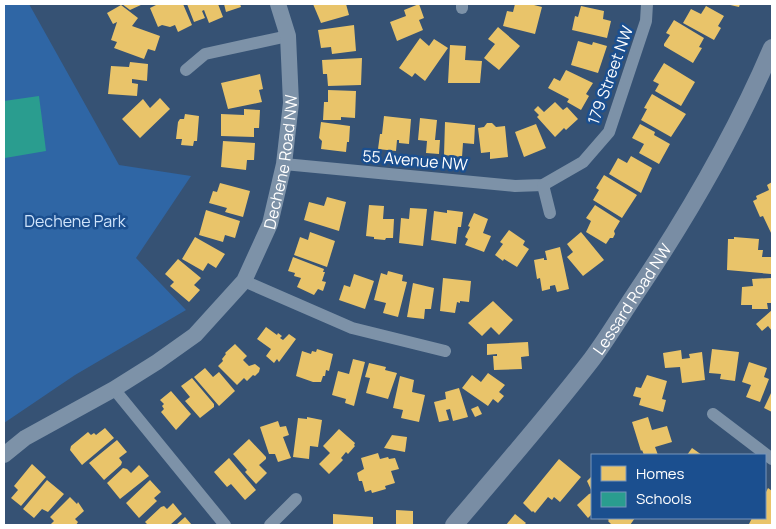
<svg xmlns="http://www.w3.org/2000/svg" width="776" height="529" viewBox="0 0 776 529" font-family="Manrope,sans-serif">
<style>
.green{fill:#2f66a5}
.homes{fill:#e9c46a}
.schools{fill:#2a9d8f}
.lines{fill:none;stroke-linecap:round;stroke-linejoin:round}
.minor{stroke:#7d92a8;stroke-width:12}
.tertiary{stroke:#7d92a8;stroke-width:16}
.secondary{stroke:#798da4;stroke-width:18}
.labels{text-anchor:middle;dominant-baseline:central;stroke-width:5;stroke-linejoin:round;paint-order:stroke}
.street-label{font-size:16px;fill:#fff;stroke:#1b4f8f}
.park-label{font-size:16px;fill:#cfe3fa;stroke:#1b4f8f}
</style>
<rect width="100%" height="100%" fill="#365274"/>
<path class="green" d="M4 4H29L119 165 191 176 136 258 186 310 75 375 4 423Z"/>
<g class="homes">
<path d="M122 4H143L130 10Z"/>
<path d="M158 4H183L192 25 178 32 175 25 170 27 162 25 158 27 150 8Z"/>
<path d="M187 4H218L223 17 209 23 204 10 202 11 205 18 194 22Z"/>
<path d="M224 4H240L241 7 226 12Z"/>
<path d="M313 4H346L349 15 321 23Z"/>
<path d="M419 4 424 18 419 20 423 30 397 41 390 22 406 16 404 10Z"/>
<path d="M515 4H530L542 7 535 34 503 26 507 11 513 12Z"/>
<path d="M726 4H740L739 7Z"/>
<path d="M121 5 138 18 132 26 160 36 155 51 148 49 144 59 114 48 117 42 111 40 117 22 113 24 107 13Z"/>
<path d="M581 6 604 11 603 19 611 21 607 38 572 30 575 16 578 17Z"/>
<path d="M706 6 724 16 718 26 721 28 714 40 683 23 691 9 701 14Z"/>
<path d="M674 20 704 38 699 47 702 48 693 63 664 46V44L670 35 666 33Z"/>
<path d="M354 25 356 51 332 54 331 47 321 48 318 30Z"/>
<path d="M498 27 520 46 499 70 484 58 495 44 488 39Z"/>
<path d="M420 38 429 46 434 39 448 48 425 81 415 73 412 77 399 68Z"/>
<path d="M578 41 592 45 593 42 607 46 598 73 571 65Z"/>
<path d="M450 45 466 46 465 60 482 61 480 83H448Z"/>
<path d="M362 58 361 85 328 86 327 74H323L322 60Z"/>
<path d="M130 62 148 64 147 81 132 79V83L138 84 137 96 108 94 111 66 129 67Z"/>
<path d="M664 63 695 82 681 106 655 91 659 84 653 81Z"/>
<path d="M566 70 593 83 586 94 589 96 581 110 567 102 569 99 548 88 554 78 560 81Z"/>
<path d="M260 74 263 89 259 90 262 102 228 109 221 83Z"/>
<path d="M328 90 356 91 355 118 341 117V120H323L324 102H328Z"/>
<path d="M652 94 686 114 671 137 641 120 647 109 644 108Z"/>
<path d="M160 98 170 109 140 138 122 119 143 99 150 108Z"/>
<path d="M555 102 563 110 567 107 578 119 566 130 564 128 555 137 537 117 539 115 534 110 538 106 544 112Z"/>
<path d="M244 109 260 110 259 128H254V137L221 136V114L244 115Z"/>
<path d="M185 114 199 116 197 141H194L193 146 181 145 182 139H176L178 122 180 119H184Z"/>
<path d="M384 116 411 119 409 144 399 143V140H397L396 151 378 149 380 134H382Z"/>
<path d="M420 118 437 120 435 140H440L439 154 426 153 427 141 418 140Z"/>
<path d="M321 122 350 126 349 142H347L346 152 321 149 322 141 319 138Z"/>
<path d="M445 122 475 125 474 144 463 143 462 157 444 155Z"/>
<path d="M487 123H492L496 127 505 126 508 157 490 159V152L481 153 478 128 484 127Z"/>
<path d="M536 124 546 148 524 157 515 132Z"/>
<path d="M640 124 655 132 654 135 670 144 659 164 639 153 644 144 632 138Z"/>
<path d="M223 141 255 143 254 160H247L246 170 221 167Z"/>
<path d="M631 156 652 168 641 193 609 174 618 158 627 163Z"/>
<path d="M604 175 637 195 622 218 593 200 599 190 596 188Z"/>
<path d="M772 182V235L763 216 760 217 753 201 757 199 756 196 769 190 767 185Z"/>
<path d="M220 183 250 191 243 217 225 212 227 208 209 203 213 191 217 192Z"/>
<path d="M327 197 346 202 339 231 304 220 309 202 324 206Z"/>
<path d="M369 205 384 206 383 219H394L393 238H386L385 240 374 239V237L366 236Z"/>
<path d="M595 205 620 221 614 231 615 234 613 238H610L606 244 586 232 591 221 586 218Z"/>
<path d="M410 208 427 209 423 246 399 243 401 218 409 219Z"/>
<path d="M206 210 240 221 235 238 225 235 223 242 199 235Z"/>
<path d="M447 210 463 212 461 227H458L456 244 431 240 434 211 447 213Z"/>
<path d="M474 213 488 219 483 233 491 236 484 252 465 245 468 239 465 237 470 227 468 226Z"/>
<path d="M509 230 525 241 523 245 529 249 517 267 504 259 503 261 495 255 503 244 500 242Z"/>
<path d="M310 232 335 241 327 267 294 255 300 237 308 240Z"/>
<path d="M581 232 604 260 583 276 567 257 573 252 567 244Z"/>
<path d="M195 237 225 254 216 268 208 263 203 271 182 259Z"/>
<path d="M734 237 759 239 758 250H763L762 257H771V274L727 270 728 239H734Z"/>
<path d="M560 247 569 289 557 292 555 285 550 286V289L542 291 540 278 537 279 534 260 544 258V260H547L545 251Z"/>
<path d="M293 257 324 269 323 272H325L322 281 326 282 323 291 318 289 314 295 297 287 301 278 294 276 295 273 288 271Z"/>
<path d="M178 259 201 278 194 285 200 290 189 302 170 286 174 282 165 274Z"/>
<path d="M388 271 403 275 402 281 407 282 398 317 383 313 386 303 374 300 381 273 387 275Z"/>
<path d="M354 274 374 281 365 309 339 300 344 285 350 287Z"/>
<path d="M443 278 471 281 469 302 460 301V303L457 302 455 313 440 311Z"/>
<path d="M771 278 772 303H767L768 309H752V305H741L742 287 753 286 752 279Z"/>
<path d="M413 283 434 288 431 309H425L424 319 407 317Z"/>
<path d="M493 301 513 320 499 335 491 327 482 336 468 323Z"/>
<path d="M772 310V331L768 326 762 331 756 324Z"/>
<path d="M266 327 277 335 278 333 282 336 280 338 283 340 289 334 296 339 279 362 277 359 274 363 266 356 271 349 257 339Z"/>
<path d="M528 342 529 356 521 357 522 369 494 370 493 356H497V354L487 355V344Z"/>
<path d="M235 344 247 356 243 360 249 366 255 364 260 368 259 372 255 376 253 375 247 381 244 378 237 385 218 366 223 361 222 359 226 354 225 353Z"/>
<path d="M317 349 333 354 329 371 326 370 325 376H323L321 382H313L296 376 302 351 311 354 312 351 316 352Z"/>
<path d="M712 349 739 352 735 381 720 379 721 374 709 373Z"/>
<path d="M681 350 682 359 690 358 689 354 702 352 705 380 682 383 680 367 665 368 663 353Z"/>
<path d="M353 359 365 362 354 406 345 403 346 399 332 395 338 371 349 374Z"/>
<path d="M749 362 767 368 764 377 769 379 760 402 746 397 751 385 742 382Z"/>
<path d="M369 363 386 367 385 370 397 373 388 399 366 393 370 378 365 377Z"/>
<path d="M205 368 213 377 219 372 235 391 219 406 194 377Z"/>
<path d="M488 373 505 385 499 392 504 396 498 403 493 399 488 406 462 388 472 375 481 382Z"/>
<path d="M647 375 667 381 662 399 666 400 663 412 639 405 641 398 633 396 636 387 641 388Z"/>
<path d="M400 376 414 380 412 392 425 395 419 422 401 418 403 410 393 408Z"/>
<path d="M192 378 214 404V407L200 418 185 401 190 397 181 386Z"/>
<path d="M459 388 468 417 453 421 450 409 446 410 449 420 439 422 434 402 446 399 445 392Z"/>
<path d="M171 391 191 414 176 430 161 412 164 409 162 406 164 404 160 400Z"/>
<path d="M772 391V412L764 408Z"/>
<path d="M478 406 482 414 475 417 471 409Z"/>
<path d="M307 417 322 420 318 447 310 446 309 459 293 457 298 418 307 419Z"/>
<path d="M648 417 652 430 667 426 672 442 655 447 658 455H644L642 450 641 451 632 422Z"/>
<path d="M278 421 280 427 286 426 289 435 283 437 291 458 278 462 275 454H269L260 427Z"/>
<path d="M105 428 114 438 82 465 70 450 71 446 88 432 91 435 94 433 96 435Z"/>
<path d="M339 429 355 443 354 445 355 446 348 454 346 452 341 458 343 460 329 474 319 464 330 453 323 446Z"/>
<path d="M392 435 407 437 405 452 384 448Z"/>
<path d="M249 439 266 457V459L259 465 267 473 256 484 245 472 247 470 233 454Z"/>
<path d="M117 440 127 452 119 458 122 462 121 465 104 480 89 463Z"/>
<path d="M692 448 702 455H687Z"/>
<path d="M378 453 380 459 388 457 389 459 395 458 399 469 391 471 395 483 385 486 386 489 372 493 371 490 365 492 362 481H359L357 473 364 469 361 458Z"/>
<path d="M229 458 256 490 245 500 231 484 227 487 214 472Z"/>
<path d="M559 459 581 477 560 502 554 497 552 500 548 497 535 513 533 511 532 512 523 503Z"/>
<path d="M32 464 46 477 21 506 11 498 18 490 14 486Z"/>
<path d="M139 465 149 476 120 499 107 483 123 468 127 469 131 473Z"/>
<path d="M592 476V492L587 481Z"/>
<path d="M47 480 64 494 48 512 42 509 34 518 23 509Z"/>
<path d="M150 480 161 492 154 498 157 501 139 518 126 503Z"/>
<path d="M768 488 772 491V525H751L749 524 752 518H765V494Z"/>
<path d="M592 493V514L588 518 577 505 589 494Z"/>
<path d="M70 497 77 504 78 502 84 511 75 519 78 522 76 525H50L54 521 50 517Z"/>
<path d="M173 503 182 514 170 525H148L145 522 161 507 164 506 167 509Z"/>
<path d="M396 510 413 511V525H396Z"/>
<path d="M333 514 373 517V525H333Z"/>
<path d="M515 514 526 523 524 525H506Z"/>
<path d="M185 517 192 525H176Z"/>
<path d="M606 518H635L630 525H610L611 524 608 521 609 520Z"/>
</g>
<path class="schools" d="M39 96 46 151 5 158 4 101Z"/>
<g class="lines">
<g class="minor">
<path d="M462 8V4"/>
<path d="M186 70 205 54 288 36"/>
<path d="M284 164 515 186 543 185 583 162 609 132 646 21 647 4"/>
<path d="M543 185 550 213"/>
<path d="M244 281 352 328 445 351"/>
<path d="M114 389 225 525"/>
<path d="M713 414 772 459"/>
<path d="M270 525 296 499"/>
</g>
<path class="tertiary" id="s1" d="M4 455 25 438 114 389 157 362 195 335 244 281 270 224 284 164 291 103 288 36 278 4"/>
<path class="secondary" id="s2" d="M454 525C501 470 548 416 592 359 607 339 620 317 634 296 687 217 735 135 772 48"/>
</g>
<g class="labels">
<g class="street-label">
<text transform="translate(610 75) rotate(-70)">179 Street NW</text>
<text transform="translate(415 160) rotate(5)">55 Avenue NW</text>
<text stroke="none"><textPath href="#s1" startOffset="425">Dechene Road NW</textPath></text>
<text stroke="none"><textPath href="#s2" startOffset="288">Lessard Road NW</textPath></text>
</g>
<g class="park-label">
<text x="75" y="221">Dechene Park</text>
</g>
</g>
<rect width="776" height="529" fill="none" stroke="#ffffff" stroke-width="10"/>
<rect x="591" y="454" width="175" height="65" fill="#1b4f8f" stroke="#7695bc"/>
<rect x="601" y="466" width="25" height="15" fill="#e9c46a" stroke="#7695bc"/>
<text x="636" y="479" font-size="15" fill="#ffffff">Homes</text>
<rect x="601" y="492" width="25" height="15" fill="#2a9d8f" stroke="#7695bc"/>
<text x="636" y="504" font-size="15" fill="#ffffff">Schools</text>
</svg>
